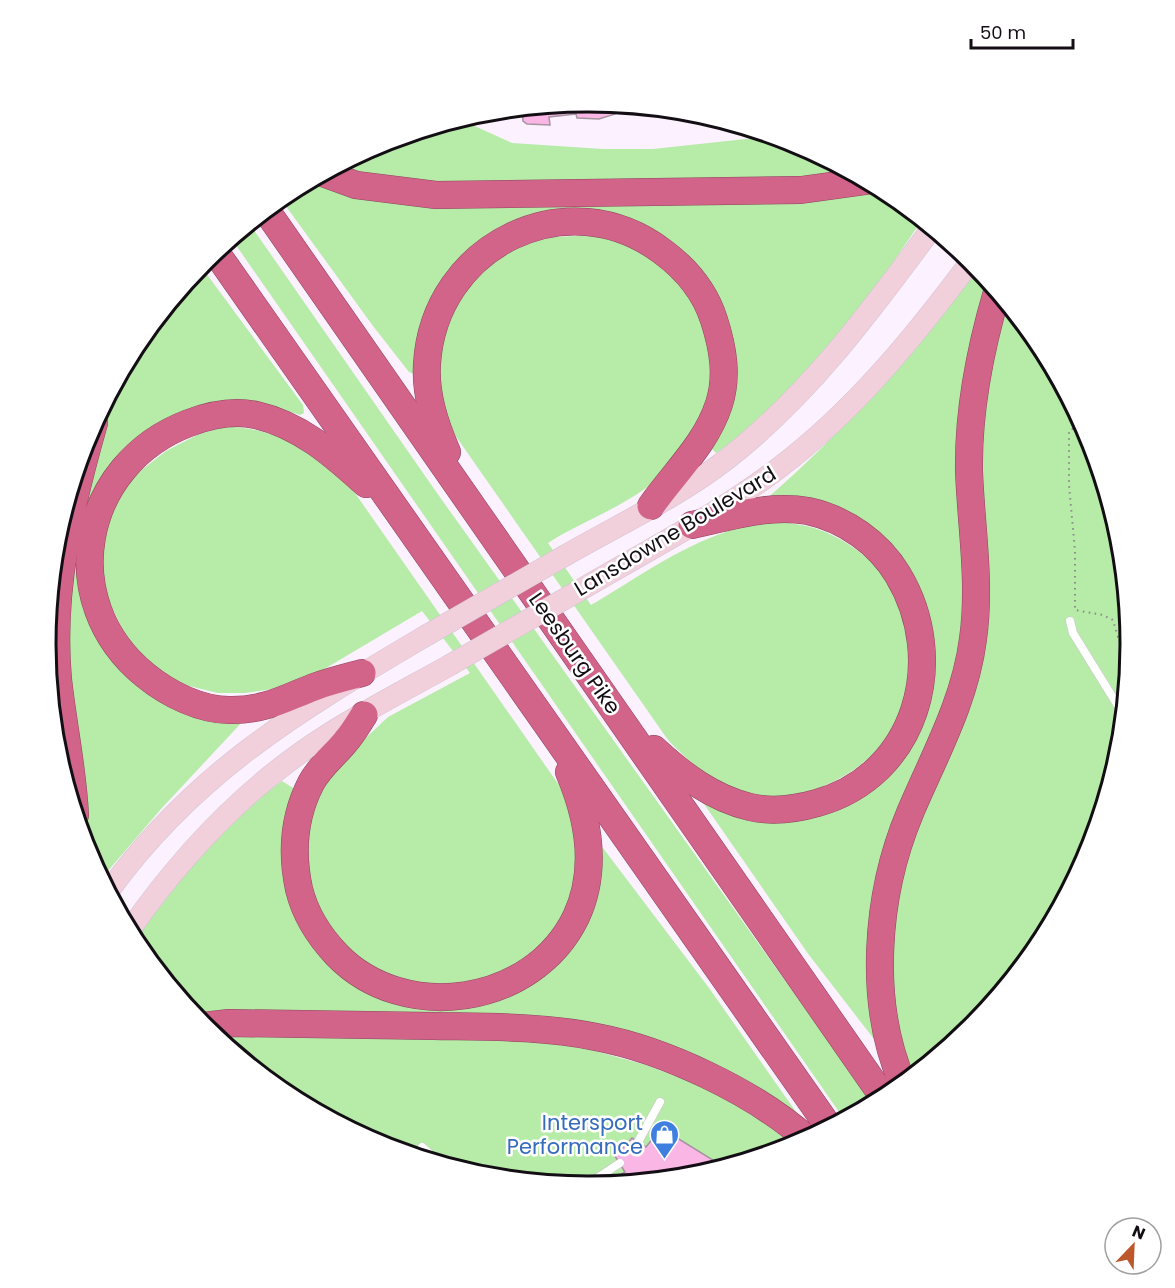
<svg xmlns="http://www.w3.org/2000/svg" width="1175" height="1288" viewBox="0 0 1175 1288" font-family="Poppins,sans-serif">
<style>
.green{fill:#b6eba8}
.building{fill:#fab6e4;stroke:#a694a0;stroke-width:1.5}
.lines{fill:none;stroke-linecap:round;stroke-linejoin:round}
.lane-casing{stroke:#d1c3d3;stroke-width:9}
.secondary-casing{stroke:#d1c3d3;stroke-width:22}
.highway-casing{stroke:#8e465f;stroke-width:28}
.path{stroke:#8f8791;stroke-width:2;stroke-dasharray:1.5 4.5;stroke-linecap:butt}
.lane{stroke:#fff;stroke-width:8}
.secondary{stroke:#f1d0db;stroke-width:21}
.highway{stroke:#d16488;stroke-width:27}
.secondary-bridge-casing{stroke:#d1c3d3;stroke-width:22;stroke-linecap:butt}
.secondary-bridge{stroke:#f1d0db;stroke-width:21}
.labels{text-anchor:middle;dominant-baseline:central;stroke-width:5;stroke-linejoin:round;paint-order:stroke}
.street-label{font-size:21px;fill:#130e14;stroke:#fff}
.shop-label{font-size:21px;fill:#366cbe;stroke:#fff;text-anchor:end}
.rim{fill:none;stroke:#130e14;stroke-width:3}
</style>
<rect width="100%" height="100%" fill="#fcf1fe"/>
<g class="green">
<path d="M459 119 512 143 603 149H653L774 136 795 143 852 173 842 176 412 188 333 168 380 143Z"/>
<path d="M316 177 327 182 872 184 889 193 922 220C864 305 804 396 716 453L710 447 729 337 643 228 492 236 414 374 409 372 373 326 280 198Z"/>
<path d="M249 223 437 493 873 1104 844 1119 231 238Z"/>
<path d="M600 235C610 238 621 239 631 244 680 267 719 330 711 385 707 412 690 441 674 462 643 501 588 517 548 543L591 605C639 577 686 542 739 528 779 517 818 523 851 546 866 556 884 571 893 587 917 633 915 701 883 742 853 782 789 808 741 791 711 781 690 763 668 740L455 435 443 404 439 383 443 326 478 270 530 238Z"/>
<path d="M200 265 303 405 304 413 300 415 258 401H220L178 413 144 434 102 481 103 645 126 676 156 696 244 720 161 809 101 879 83 841 82 788 66 677 75 513 109 394 137 342Z"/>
<path d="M977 267 989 282 968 601 952 689 904 812 884 1052 809 955 695 791 832 806 931 685 888 549 764 501C845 431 913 353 977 267Z"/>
<path d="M1004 300 1039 343 1089 437 1120 538 1130 644 1120 750 1089 852 1038 946 971 1028 910 1078 889 996 899 859 965 712 980 423Z"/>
<path d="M226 426C287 431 313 450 355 493L568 798 578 826 577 874 563 918 550 936 506 973 446 987 394 979 351 953 318 912 307 881 309 821 319 792 337 765 388 717 470 673 422 611 316 674 279 688 245 693H218L189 686 162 673 132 649 103 589 104 529 119 495 139 472 166 451 197 435Z"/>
<path d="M282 781 298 791 286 873 374 996 522 985 599 849 603 848 709 988 806 1126 665 1048 195 1017 134 941C170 883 225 821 282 781Z"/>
<path d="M235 1036 532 1041 588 1049 646 1065 699 1085 750 1110 795 1145 693 1176 587 1186 481 1176 380 1145 286 1095 216 1037Z"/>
</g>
<g class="building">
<path d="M588 102 634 106V109H615V114L599 119 577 118 576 114 549 117 550 125 527 124 523 121 522 108Z"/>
<path d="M641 107 664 109 642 114Z"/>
<path d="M689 112H694L718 119 715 122H707V119L693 120 689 117Z"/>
<path d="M661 1128 721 1165 693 1176 604 1185 625 1172 615 1156 632 1138 646 1147Z"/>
</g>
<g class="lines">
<defs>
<g id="lane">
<path d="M1070 621 1073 633 1123 714"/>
<path d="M638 1142 660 1102"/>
<path d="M422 1147 441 1164"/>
<path d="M585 1186 620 1163"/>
</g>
<g id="secondary">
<path d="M566 555C620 524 678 497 727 459 809 395 870 312 932 228"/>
<path d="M587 586C652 548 720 513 780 467 856 409 915 336 971 261"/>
<path d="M108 892C195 771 302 709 427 635"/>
<path d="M129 931C182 855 248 785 327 735 366 710 409 688 450 665"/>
</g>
<g id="highway">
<path d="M323 173 356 185 436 195 801 190 866 181"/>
<path d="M266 210 884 1098"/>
<path d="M215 251 829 1127"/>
<path d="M447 452C435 424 425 395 427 364 434 245 568 179 663 252 686 269 705 292 714 320 723 348 728 376 719 404 706 444 675 472 651 506"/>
<path d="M362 673C347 677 330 681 314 687 285 698 266 710 232 710 202 711 168 694 145 675 54 601 80 464 189 423 210 415 233 410 256 415 300 425 333 454 366 484"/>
<path d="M364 715C358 724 353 733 346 741 335 755 320 766 311 783 294 816 291 852 299 889 305 914 319 936 337 955 404 1024 533 1006 576 917 598 870 589 819 569 772"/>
<path d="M654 749C681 774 712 798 750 807 771 812 796 809 817 803 917 775 949 660 898 575 879 543 845 519 808 511 769 504 729 517 692 525"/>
<path d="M75 815C73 770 63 725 58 679 50 591 70 507 94 423"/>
<path d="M203 1026 229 1023C297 1024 365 1025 433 1026 488 1027 542 1026 596 1037 665 1050 754 1092 807 1139"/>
<path d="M903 1084C867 1002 876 894 910 813 934 756 965 702 973 639 981 582 971 527 969 471 968 410 980 350 997 292"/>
</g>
</defs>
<use href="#lane" class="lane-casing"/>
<use href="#secondary" class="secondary-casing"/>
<use href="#highway" class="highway-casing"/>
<path class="path" d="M1083 426 1082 429H1071L1069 432V485L1075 551V610L1103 615 1113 620 1118 637 1130 640"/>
<use href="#lane" class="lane"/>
<use href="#secondary" class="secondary"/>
<use href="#highway" class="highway"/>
<defs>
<g id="secondary-bridge">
<path d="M427 635 566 555"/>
<path d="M450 665 587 586"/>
</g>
</defs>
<use href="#secondary-bridge" class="secondary-bridge-casing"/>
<use href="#secondary-bridge" class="secondary-bridge"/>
</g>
<defs>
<symbol id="shop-pin" viewBox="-11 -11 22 30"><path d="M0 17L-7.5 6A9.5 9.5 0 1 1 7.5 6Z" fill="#3f7fe0" stroke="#fff"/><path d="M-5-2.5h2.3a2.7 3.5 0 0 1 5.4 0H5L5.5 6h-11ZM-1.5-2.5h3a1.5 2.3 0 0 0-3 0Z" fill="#fff"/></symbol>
</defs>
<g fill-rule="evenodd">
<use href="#shop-pin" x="648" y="1118" width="33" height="45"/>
</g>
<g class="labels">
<g class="street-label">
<text transform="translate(675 531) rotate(-31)">Lansdowne Boulevard</text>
<text transform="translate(575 653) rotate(55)">Leesburg Pike</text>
</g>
<g class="shop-label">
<text x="643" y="1122">Intersport<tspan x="643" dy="24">Performance</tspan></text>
</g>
</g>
<path d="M0 0H1175V1288H0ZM56 644a532 532 0 1 1 1064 0a532 532 0 1 1-1064 0Z" fill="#fff" fill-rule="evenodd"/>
<path class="rim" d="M56 644a532 532 0 1 1 1064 0a532 532 0 1 1-1064 0Z"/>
<g transform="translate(1133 1246) rotate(23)"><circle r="28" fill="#ffffff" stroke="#a19fa1" stroke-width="1.5"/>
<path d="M0-4.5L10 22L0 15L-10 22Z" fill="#bd572c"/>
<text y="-9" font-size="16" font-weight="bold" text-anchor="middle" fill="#130e14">N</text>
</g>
<path d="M971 39v9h102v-9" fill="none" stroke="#130e14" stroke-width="3"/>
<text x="980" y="39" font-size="18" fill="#130e14" stroke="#ffffff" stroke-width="4.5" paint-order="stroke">50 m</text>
</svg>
